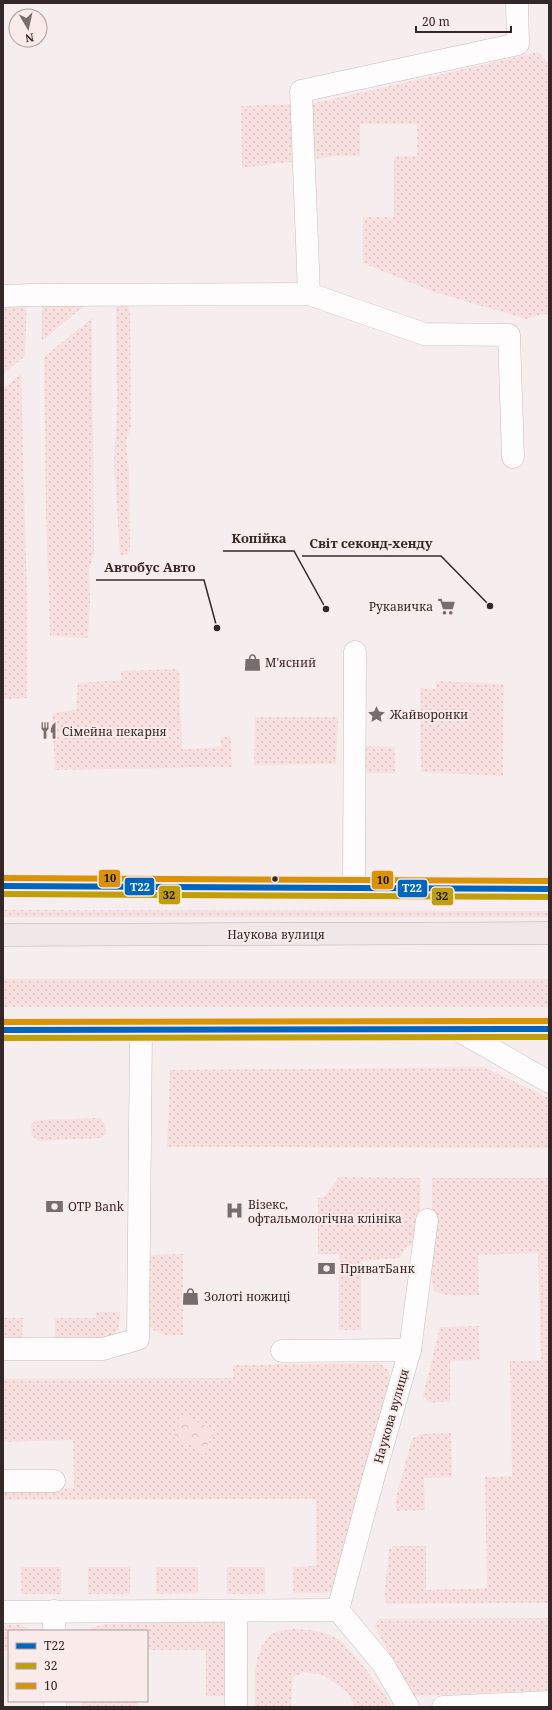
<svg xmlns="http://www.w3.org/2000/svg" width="552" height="1710" viewBox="0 0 552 1710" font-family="'Noto Serif',serif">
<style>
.grass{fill:url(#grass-dots)}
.park{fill:url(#park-crowns)}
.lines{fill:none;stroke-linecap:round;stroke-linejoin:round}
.minor-casing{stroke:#c8bebe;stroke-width:23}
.major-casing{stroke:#bdaaab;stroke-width:23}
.minor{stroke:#fefcfc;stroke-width:22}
.major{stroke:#f1e7e8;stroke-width:22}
.bus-1-casing{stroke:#faebeb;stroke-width:9}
.bus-2-casing{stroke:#faebeb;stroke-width:9}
.bus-3-casing{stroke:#faebeb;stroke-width:9}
.bus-1{stroke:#0065bd;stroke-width:6}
.bus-2{stroke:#c09f08;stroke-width:6}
.bus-3{stroke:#da9306;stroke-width:6}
.bus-dot{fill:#342727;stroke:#faebeb;stroke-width:1.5}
.labels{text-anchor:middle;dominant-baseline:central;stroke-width:4;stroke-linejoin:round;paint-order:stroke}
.poi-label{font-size:12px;fill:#342727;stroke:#faebeb;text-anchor:start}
.street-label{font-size:12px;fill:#342727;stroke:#faebeb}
.leader{fill:none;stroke:#342727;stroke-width:1.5}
.callout-dot{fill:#342727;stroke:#faebeb;stroke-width:1.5}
.callout-label{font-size:13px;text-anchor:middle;font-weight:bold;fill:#342727;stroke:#faebeb;stroke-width:4;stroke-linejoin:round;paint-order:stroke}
.line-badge{stroke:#faebeb;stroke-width:1.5}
.badge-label{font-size:11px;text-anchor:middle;font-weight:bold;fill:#fff}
.pale-badge-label{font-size:11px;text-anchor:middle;font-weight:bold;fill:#111}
</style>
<defs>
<pattern id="grass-dots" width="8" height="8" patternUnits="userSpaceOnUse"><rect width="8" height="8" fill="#f8e0e0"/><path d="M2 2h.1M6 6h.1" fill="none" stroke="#d5c0c0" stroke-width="1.8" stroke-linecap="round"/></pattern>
<pattern id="park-crowns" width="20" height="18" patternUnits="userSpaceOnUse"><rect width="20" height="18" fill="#f8e0e0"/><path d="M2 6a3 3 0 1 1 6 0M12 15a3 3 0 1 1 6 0" fill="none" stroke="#d5c0c0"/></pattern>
</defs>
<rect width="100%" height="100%" fill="#f6eeee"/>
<g class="grass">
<path d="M539 52 549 64V313L526 319 434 292 363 263V217H394V156H417V124H360V156H336L242 168 241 106 315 103Z"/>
<path d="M27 297 25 356 3 374V306Z"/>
<path d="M42 300 90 301 42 341Z"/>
<path d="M116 303 128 305 130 315 131 427 126 441 129 471 130 548 128 555H120L114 461 117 406Z"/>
<path d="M92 318 94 553 89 570 90 600 88 638 50 636 46 516 44 357Z"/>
<path d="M21 374 27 598V698L3 699V389Z"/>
<path d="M179 669 182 749 221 747 220 737 231 736 232 767 55 770 52 713 76 710 78 683 121 680V671Z"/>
<path d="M435 681 504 684 503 776 421 772 420 688 436 689Z"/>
<path d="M255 717H338L336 764 254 765Z"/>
<path d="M361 746 395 747V773H361Z"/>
<path d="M3 910 549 911V917H3Z"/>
<rect x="3" y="979" width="546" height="28"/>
<path d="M483 1067 549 1098V1148L167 1147 170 1070Z"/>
<path d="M100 1118 105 1124 106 1134 101 1138 38 1141 32 1136 31 1124 37 1120Z"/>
<path d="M339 1177 421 1178 420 1245 407 1246 400 1258 361 1261V1330H339V1254H318V1198L325 1196Z"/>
<path d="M432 1178H549V1603L387 1604 384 1597 389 1550 394 1546H426V1590L487 1588 485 1477 512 1476 510 1361 541 1360 538 1253 478 1255 479 1295 452 1296 435 1292 432 1283Z"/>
<path d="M183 1254V1335C163 1336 159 1337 145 1321V1255Z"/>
<path d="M96 1312H120C120 1338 113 1337 90 1341L84 1337 55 1338V1318H96Z"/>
<path d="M3 1318H23L22 1338H3Z"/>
<path d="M479 1326 480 1360 450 1361V1401L429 1403 423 1396 440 1327Z"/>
<path d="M379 1363 388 1370 391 1380 334 1591 325 1593H293V1567L316 1566V1499L3 1500V1490L74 1488 73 1440 3 1442V1379L233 1378V1365Z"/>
<path d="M451 1433 452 1477 424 1478 425 1510 397 1511 395 1501 412 1439 420 1434Z"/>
<rect x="21" y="1567" width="40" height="27"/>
<rect x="88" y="1567" width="42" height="27"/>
<path d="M156 1567H198V1593L156 1594Z"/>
<rect x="227" y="1567" width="38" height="27"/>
<path d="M549 1618V1690L414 1696 374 1626 379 1619Z"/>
<path d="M220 1621 230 1625 234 1696H206V1650H147V1631H89L90 1628 106 1624Z"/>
<path d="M3 1625H21L29 1629 30 1631H9V1651H3Z"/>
<path d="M293 1629C308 1630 324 1630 338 1639 348 1646 389 1696 392 1707H355L346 1691 323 1675 304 1672 293 1677 291 1707H255C255 1683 251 1651 272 1634 277 1631 287 1630 293 1629Z"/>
<rect x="82" y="1701" width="56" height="6"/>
</g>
<path class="park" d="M184 1415 215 1431 204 1452 173 1436Z"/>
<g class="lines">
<defs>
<g id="minor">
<path d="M309 294 301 91 518 44 517 3"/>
<path d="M3 296 31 295 309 294 424 334 509 335 513 457"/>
<path d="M3 886 549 889"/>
<path d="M354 888 355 652"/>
<path d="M456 1029 549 1082"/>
<path d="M3 1349H103L138 1339 141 1030"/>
<path d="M282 1351 410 1350"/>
<path d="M3 1481H54"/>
<path d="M338 1610 373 1479 410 1350 427 1220"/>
<path d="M54 1611V1631"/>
<path d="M236 1611V1707"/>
<path d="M3 1612 338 1610 383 1664 408 1707"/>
<path d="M55 1701V1707"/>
<path d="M443 1707 549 1702"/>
</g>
<g id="major">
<path d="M3 935 549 933"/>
<path d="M3 1030 549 1029"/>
</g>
</defs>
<use href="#minor" class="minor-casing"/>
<use href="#major" class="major-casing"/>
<use href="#minor" class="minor"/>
<use href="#major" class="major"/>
<defs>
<g id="bus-1">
<path d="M3 886 549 889"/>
<path d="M3 1030 549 1029"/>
</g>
<g id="bus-2">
<path d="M3 894 549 897"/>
<path d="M3 1038 549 1037"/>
</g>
<g id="bus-3">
<path d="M3 878 549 881"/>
<path d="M3 1022 549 1021"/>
</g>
</defs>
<use href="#bus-1" class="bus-1-casing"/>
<use href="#bus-2" class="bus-2-casing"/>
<use href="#bus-3" class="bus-3-casing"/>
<use href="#bus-1" class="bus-1"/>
<use href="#bus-2" class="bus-2"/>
<use href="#bus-3" class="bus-3"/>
</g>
<defs>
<symbol id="supermarket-bare" viewBox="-9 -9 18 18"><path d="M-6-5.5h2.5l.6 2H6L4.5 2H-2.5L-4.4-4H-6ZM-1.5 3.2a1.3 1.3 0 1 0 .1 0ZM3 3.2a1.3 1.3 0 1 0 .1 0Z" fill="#786d6d" stroke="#faebeb" stroke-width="2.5" paint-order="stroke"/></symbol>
<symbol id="shop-bare" viewBox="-9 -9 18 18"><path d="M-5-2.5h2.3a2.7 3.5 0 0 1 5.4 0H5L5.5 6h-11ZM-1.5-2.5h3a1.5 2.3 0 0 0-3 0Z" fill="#786d6d" stroke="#faebeb" stroke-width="2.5" paint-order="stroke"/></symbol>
<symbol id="sight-bare" viewBox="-9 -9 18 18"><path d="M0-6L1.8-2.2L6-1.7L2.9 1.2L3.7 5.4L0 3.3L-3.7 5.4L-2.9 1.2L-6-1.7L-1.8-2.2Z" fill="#786d6d" stroke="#faebeb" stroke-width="2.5" paint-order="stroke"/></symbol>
<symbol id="restaurant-bare" viewBox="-9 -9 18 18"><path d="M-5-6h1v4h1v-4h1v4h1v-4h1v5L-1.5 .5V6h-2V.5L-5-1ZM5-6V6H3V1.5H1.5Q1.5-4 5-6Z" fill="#786d6d" stroke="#faebeb" stroke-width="2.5" paint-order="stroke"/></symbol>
<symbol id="bank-bare" viewBox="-9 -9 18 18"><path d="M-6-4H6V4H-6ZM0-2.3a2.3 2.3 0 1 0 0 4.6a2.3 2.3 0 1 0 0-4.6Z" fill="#786d6d" stroke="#faebeb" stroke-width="2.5" paint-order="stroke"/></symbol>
<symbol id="hospital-bare" viewBox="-9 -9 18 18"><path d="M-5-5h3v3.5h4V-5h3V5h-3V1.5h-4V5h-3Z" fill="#786d6d" stroke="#faebeb" stroke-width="2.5" paint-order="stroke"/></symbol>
</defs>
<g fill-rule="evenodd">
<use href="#supermarket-bare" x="434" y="594" width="25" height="25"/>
<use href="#shop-bare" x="240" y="650" width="25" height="25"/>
<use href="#sight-bare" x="364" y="702" width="25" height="25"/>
<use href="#restaurant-bare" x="36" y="718" width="25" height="25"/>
<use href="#bank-bare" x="42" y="1194" width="25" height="25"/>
<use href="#hospital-bare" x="222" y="1198" width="25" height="25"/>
<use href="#bank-bare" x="314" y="1256" width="25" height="25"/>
<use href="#shop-bare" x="178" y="1284" width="25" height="25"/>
</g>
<circle class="bus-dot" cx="275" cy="879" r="3.5"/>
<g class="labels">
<g class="poi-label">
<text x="433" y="606" text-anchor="end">Рукавичка</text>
<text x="265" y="662">М'ясний</text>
<text x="390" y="714">Жайворонки</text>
<text x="62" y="731">Сімейна пекарня</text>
<text x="248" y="1204">Візекс,<tspan x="248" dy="14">офтальмологічна клініка</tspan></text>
<text x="68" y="1206">OTP Bank</text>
<text x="340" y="1268">ПриватБанк</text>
<text x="204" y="1296">Золоті ножиці</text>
</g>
<g class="street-label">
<text x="276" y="934">Наукова вулиця</text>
<text transform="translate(391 1416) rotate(-74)">Наукова вулиця</text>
</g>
</g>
<path class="leader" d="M326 609L294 551H223M490 606L441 556H302M217 628L204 580H96"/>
<g class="callout-dot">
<circle cx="326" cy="609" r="4"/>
<circle cx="490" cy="606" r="4"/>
<circle cx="217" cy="628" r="4"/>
</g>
<g class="callout-label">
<text x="259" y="543">Копійка</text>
<text x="371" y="548">Світ секонд-хенду</text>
<text x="150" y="572">Автобус Авто</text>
</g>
<g class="line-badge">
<rect x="98" y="869" width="23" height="19" rx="4" fill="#da9306"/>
<rect x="371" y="870" width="23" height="20" rx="4" fill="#da9306"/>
<rect x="124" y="877" width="31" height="19" rx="4" fill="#0065bd"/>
<rect x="397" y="879" width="31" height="19" rx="4" fill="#0065bd"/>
<rect x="158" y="885" width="23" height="20" rx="4" fill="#c09f08"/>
<rect x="431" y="887" width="23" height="19" rx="4" fill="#c09f08"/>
</g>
<g class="badge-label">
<text x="140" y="891">Т22</text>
<text x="412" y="892">Т22</text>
</g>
<g class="pale-badge-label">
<text x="110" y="882">10</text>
<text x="383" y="884">10</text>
<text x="169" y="899">32</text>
<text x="442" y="900">32</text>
</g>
<rect width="552" height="1710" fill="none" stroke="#342727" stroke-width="8"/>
<rect x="8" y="1630" width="140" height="72" fill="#faebeb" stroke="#ab9d9d"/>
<rect x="16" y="1643" width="20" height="6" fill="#0065bd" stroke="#ab9d9d"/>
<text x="44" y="1650" font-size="12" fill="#342727">Т22</text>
<rect x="16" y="1663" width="20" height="6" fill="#c09f08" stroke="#ab9d9d"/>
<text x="44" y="1670" font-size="12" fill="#342727">32</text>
<rect x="16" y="1683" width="20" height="6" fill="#da9306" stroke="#ab9d9d"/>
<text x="44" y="1690" font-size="12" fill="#342727">10</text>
<g transform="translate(28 28) rotate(171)"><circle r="19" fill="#faebeb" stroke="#ab9d9d"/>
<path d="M0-3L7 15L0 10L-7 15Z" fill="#786d6d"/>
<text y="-6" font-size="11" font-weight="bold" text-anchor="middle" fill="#342727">N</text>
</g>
<path d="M416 26v6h95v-6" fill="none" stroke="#342727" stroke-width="2"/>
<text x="422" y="26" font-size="12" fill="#342727" stroke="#faebeb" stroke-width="3" paint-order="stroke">20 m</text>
</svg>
